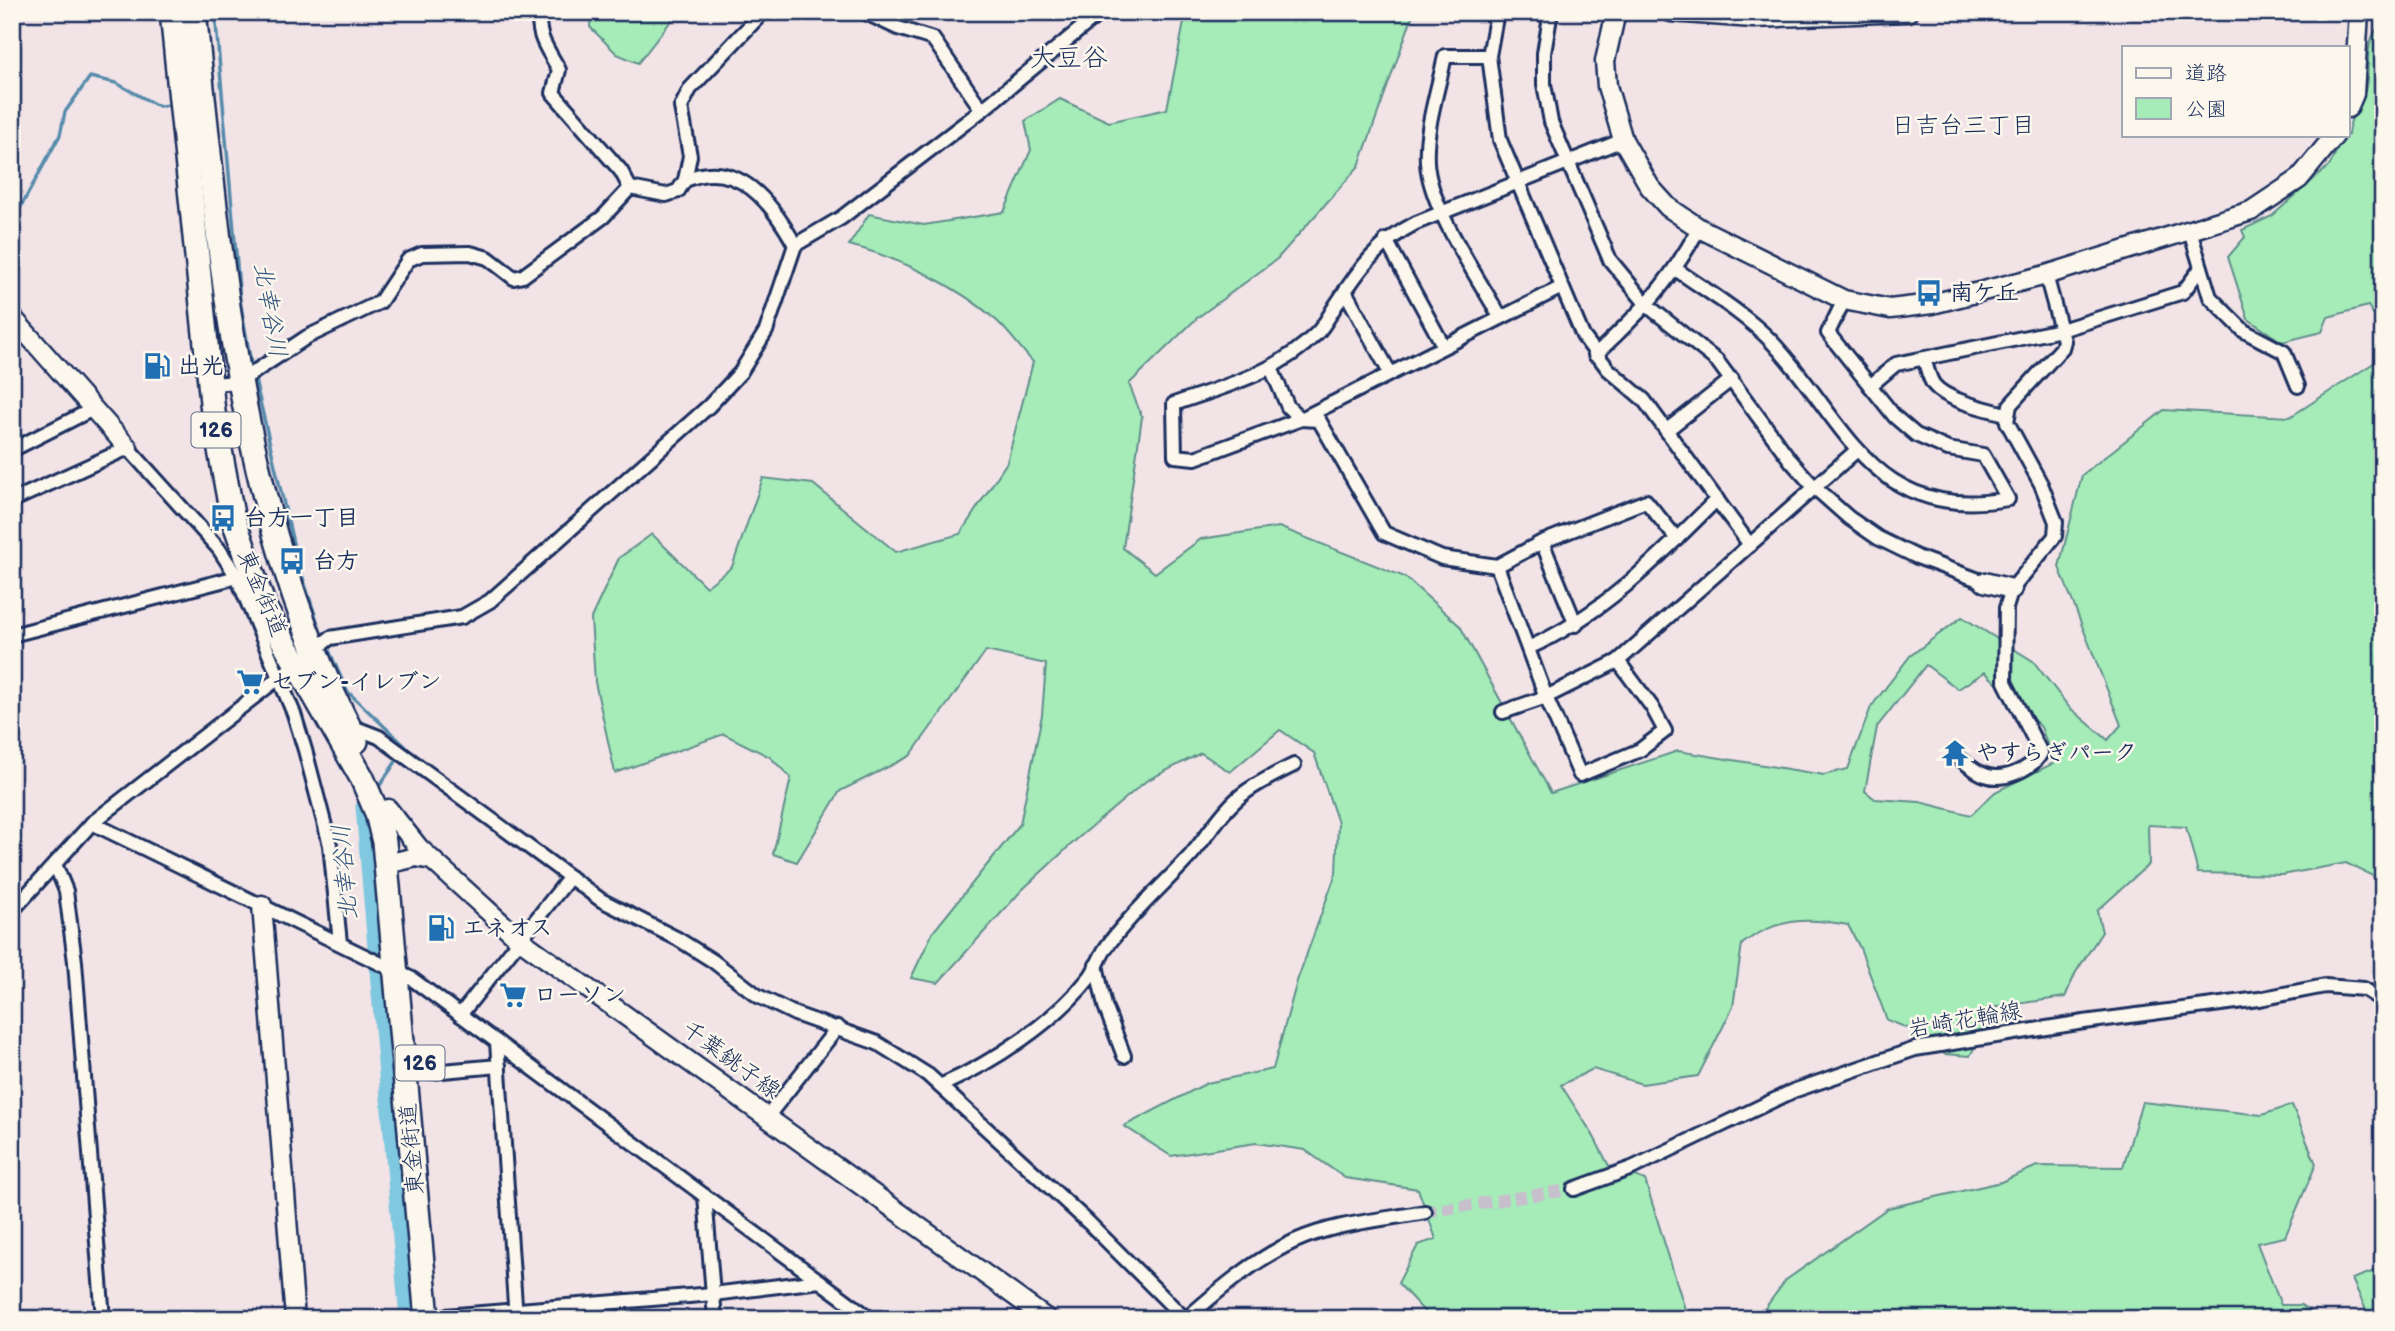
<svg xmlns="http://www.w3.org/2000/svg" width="2395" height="1331" viewBox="0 0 2395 1331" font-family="'Balsamiq Sans','Klee One',sans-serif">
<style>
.green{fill:#a5ecb8;stroke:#608e8b;stroke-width:2;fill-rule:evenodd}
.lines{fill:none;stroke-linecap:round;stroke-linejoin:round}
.stream{stroke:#578bab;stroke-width:3.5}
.river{stroke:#7fc8df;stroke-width:19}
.street-tunnel{stroke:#c7bfcc;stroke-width:12;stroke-dasharray:12 6;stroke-linecap:butt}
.street-casing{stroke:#1b2f5e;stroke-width:18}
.secondary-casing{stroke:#1b2f5e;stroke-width:23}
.highway-casing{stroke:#1b2f5e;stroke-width:28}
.street{stroke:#fbf7ec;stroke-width:12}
.secondary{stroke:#fbf7ec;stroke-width:18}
.highway{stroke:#fbf7ec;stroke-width:23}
.labels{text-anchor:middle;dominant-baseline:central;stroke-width:5;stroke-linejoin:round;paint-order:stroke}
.shield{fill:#fbf7ec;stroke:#5e6b89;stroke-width:2}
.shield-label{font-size:21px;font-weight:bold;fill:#1b2f5e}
.poi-label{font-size:23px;font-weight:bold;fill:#1b2f5e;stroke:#fbf7ec;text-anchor:start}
.street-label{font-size:23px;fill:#1b2f5e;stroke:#fbf7ec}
.neighbourhood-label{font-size:24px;fill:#1b2f5e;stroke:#fbf7ec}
.water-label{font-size:24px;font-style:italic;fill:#34557e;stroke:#fbf7ec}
.quarter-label{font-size:26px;fill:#1b2f5e;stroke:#fbf7ec}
</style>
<rect width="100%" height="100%" fill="#f2e3e7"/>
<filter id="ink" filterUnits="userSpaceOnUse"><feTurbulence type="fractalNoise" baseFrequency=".0143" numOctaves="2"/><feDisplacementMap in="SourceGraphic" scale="14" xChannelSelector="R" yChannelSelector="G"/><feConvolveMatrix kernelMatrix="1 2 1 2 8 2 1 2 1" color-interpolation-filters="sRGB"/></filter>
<g filter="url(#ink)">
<g class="green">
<path d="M591 12H678L638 63 617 54 590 27Z"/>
<path d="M1186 12H1414L1359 166 1277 259 1197 318 1129 384 1142 417 1123 548 1155 573 1201 539 1279 527 1405 577 1460 626 1551 793 1678 751 1824 775 1848 769 1871 707 1910 656 1962 617 2033 661 2069 707 2108 740 2121 725 2059 567 2082 475 2164 410 2290 417 2383 357V881L2346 863 2282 875 2198 873 2186 827 2148 825 2149 864 2097 911 2102 932 2076 972 2065 997 1996 1007 1970 1056 1944 1054 1923 1034 1887 1020 1860 948 1848 925C1807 917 1776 918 1742 944L1733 1007 1698 1076 1642 1084 1593 1069 1561 1085 1593 1135 1609 1166 1645 1180 1688 1319H1431L1398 1283 1418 1245 1436 1239 1418 1189 1345 1178 1305 1150 1256 1143 1171 1156 1124 1126 1207 1083 1273 1069 1297 981 1336 873 1338 823 1314 753 1280 730 1230 772 1201 753 1146 781 1077 839 1022 890 938 983 911 978 933 932 1020 824 1042 715 1046 664 986 651 910 756 840 791 797 862 773 854 791 778 770 757 724 734 615 773 595 682 591 618 619 558 652 534 706 587 732 567 763 478 813 484 896 552 960 534 1007 462 1033 362C1021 349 1010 333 997 321 958 286 900 258 849 245L869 214 924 225 1004 212 1031 150 1025 121 1060 99 1109 122 1167 109ZM1926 665 1958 689 1985 672 2041 727 2054 763 1995 792 1971 815 1920 802 1875 799 1865 791 1877 727Z"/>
<path d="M2383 22V329L2368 306 2328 317 2322 332 2282 342 2248 319 2228 257 2245 237 2242 230 2272 216 2330 165 2344 135H2348C2348 120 2359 108 2364 94 2373 67 2360 44 2383 22Z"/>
<path d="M2142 1102 2262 1115 2292 1105 2316 1164 2285 1237 2257 1243 2281 1305H2301L2321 1319H1757L1786 1280 1888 1208 2001 1182 2037 1166 2123 1167Z"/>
<path d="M2383 1268V1319H2370L2352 1279Z"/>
</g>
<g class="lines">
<g class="stream">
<path d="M215 12 240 300 252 369"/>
<path d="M12 223 60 135 65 112 90 77 116 83 158 106 172 105"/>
<path d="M254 376 297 560 323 639"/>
<path d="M327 646 347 691 406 747 404 751"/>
<path d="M376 791 399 757"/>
</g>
<path class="river" d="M365 807 409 1319"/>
<path class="street-tunnel" d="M1425 1212 1574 1189"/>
<defs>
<g id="street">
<path d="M540 12C536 37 548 49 559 70L553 93 621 171 630 188"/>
<path d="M864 12 898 28 933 39 982 110"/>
<path d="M1497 12 1489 56 1500 140 1583 336 1608 369 1644 400 1750 545"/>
<path d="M1538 12 1550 17 1544 53V84L1551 122 1610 260 1648 306 1717 361 1791 461 1814 487 1849 518 1878 538 1917 557 1984 582"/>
<path d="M1489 56H1445C1438 90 1425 128 1427 162 1429 207 1478 277 1500 317"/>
<path d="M685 180C738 157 772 203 795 245"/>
<path d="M630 188 666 195 678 191 685 180 690 156 681 107 690 89 763 12"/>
<path d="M2190 231 2210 297 2244 331 2284 352 2298 386"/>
<path d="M1386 240 1443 345"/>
<path d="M1677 270C1708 292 1745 314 1771 341 1847 421 1871 523 2008 499L1983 455 1948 449 1916 435 1895 417 1828 333 1844 300"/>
<path d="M1560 288 1301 419 1195 458 1175 456 1174 404C1225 386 1278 373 1317 333 1325 325 1331 312 1338 302 1359 269 1380 241 1416 223L1623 140"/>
<path d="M1345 291 1390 373"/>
<path d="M1595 355C1641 312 1669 284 1699 228"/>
<path d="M1924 359C1927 367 1929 379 1934 385 1947 401 1987 409 2006 414"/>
<path d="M1271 368 1288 407 1301 419 1319 420 1384 533 1442 558 1497 566 1542 542 1646 501 1677 539"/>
<path d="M211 384 239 382 307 337 380 302 408 260 422 254 470 253 488 258 514 278 523 276 603 217 630 188"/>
<path d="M1870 386 1896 364 2061 330 2183 292 2201 268"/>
<path d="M1667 430 1732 379"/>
<path d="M12 450 93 409"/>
<path d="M18 498 128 448 219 549 237 577 294 714 305 750 330 845 340 943"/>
<path d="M1542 542 1576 625"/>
<path d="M1497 566 1546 697 1580 775 1640 750 1665 731 1652 707 1618 661"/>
<path d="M12 635 237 577"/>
<path d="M1528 648C1602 616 1661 555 1717 499"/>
<path d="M1503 712 1546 697 1618 661 1857 450"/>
<path d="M348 725 379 737 601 900 678 939 713 961 758 996 795 1014 877 1043 928 1075 1089 1223 1185 1319"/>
<path d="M1960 759C1967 764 1976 772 1985 775 2003 782 2032 769 2041 753L2005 682 2006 608 2012 589 2055 536 2056 522 2041 484 2007 422 2010 405 2062 348 2064 341 2046 275"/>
<path d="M92 823 412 979 871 1319"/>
<path d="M55 864 66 891 75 962 103 1319"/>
<path d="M12 911 92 823 330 638 462 617 490 601 709 406 740 373 766 331 795 245 841 218 982 110 1101 12"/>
<path d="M1096 965 1105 1006 1124 1056"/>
<path d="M460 1015 570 877"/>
<path d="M497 1042 516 1319"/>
<path d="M431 1072 499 1066"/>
<path d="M940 1086C992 1063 1054 1023 1090 977 1097 968 1100 955 1108 945 1132 912 1164 885 1191 855 1209 834 1224 807 1247 791 1261 781 1278 773 1294 765"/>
<path d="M767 1117 838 1027"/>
<path d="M1574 1189 1632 1168 1793 1091 1915 1049 2084 1022 2259 999 2325 986 2364 989 2383 1001"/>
<path d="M705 1196 715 1319"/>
<path d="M408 1319 713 1294 820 1281"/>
<path d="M1186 1319C1220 1289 1254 1260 1295 1241 1335 1223 1382 1220 1425 1212"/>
</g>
<g id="secondary">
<path d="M1616 12 1605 61 1607 86 1623 140 1650 187 1668 207 1699 228 1844 300 1890 309 1932 304 2046 275 2251 211 2299 179 2335 135"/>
<path d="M1671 12 1753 18 1908 12"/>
<path d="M2348 108 2354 94 2359 12"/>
<path d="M12 317 128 448"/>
<path d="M1984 582 2012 589"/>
<path d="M388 809 419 848 519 939 1047 1319"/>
<path d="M387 864 416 857 432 860"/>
<path d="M262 905 295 1319"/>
</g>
<g id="highway">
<path d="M172 12 213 412 232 515 265 609 362 778 377 813 384 842 427 1319"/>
<path d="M194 12C221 261 238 516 356 741"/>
</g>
</defs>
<use href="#street" class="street-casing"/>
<use href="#secondary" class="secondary-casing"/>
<use href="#highway" class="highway-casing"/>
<use href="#street" class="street"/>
<use href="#secondary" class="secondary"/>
<use href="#highway" class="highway"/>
</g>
</g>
<defs>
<symbol id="bus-bare" viewBox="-9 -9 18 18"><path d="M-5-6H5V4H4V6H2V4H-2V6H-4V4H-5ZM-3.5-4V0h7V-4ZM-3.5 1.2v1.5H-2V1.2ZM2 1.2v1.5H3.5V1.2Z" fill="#1f6fb2" stroke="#fbf7ec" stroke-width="2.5" paint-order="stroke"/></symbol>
<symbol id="fuel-bare" viewBox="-9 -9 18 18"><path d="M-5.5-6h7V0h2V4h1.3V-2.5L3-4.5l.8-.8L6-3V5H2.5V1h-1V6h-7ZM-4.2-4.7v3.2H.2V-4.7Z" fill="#1f6fb2" stroke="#fbf7ec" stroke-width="2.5" paint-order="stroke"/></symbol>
<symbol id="supermarket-bare" viewBox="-9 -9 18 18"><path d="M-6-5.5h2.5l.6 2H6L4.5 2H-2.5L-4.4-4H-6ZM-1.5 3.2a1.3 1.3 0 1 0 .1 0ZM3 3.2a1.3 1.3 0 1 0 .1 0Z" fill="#1f6fb2" stroke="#fbf7ec" stroke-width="2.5" paint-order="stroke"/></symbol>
<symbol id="temple-bare" viewBox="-9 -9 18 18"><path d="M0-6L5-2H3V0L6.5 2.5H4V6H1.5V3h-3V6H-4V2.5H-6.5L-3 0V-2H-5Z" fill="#1f6fb2" stroke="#fbf7ec" stroke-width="2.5" paint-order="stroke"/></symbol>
</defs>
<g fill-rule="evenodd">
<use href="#bus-bare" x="1910" y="274" width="38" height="38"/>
<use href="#fuel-bare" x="138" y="347" width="38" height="38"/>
<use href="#bus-bare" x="204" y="499" width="38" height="38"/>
<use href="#bus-bare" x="273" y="542" width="38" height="38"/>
<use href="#supermarket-bare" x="231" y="663" width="38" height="38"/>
<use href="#temple-bare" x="1936" y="734" width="38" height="38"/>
<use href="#fuel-bare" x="422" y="909" width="38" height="38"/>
<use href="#supermarket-bare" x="494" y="976" width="38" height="38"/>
</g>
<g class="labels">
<g class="shield">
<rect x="191.5" y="412.5" width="49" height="35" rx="5"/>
<rect x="395.5" y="1045.5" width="49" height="35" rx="5"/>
</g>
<g class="shield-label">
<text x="216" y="430">126</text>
<text x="420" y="1063">126</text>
</g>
<g class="poi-label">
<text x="1950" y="293">南ケ丘</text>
<text x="178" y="366">出光</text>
<text x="244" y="518">台方一丁目</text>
<text x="313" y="561">台方</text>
<text x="271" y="682">セブン-イレブン</text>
<text x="1976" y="753">やすらぎパーク</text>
<text x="462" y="928">エネオス</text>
<text x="534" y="995">ローソン</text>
</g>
<g class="street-label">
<text transform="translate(262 593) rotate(67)">東金街道</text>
<text transform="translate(1965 1020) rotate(-10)">岩崎花輪線</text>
<text transform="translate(731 1060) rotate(36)">千葉銚子線</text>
<text transform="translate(412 1149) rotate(-95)">東金街道</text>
</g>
<g class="neighbourhood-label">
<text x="1963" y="125">日吉台三丁目</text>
</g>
<g class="water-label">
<text transform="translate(270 310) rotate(80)">北幸谷川</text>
<text transform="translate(345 872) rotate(-95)">北幸谷川</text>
</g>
<g class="quarter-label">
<text x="1069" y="58">大豆谷</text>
</g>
</g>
<rect width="2395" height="1331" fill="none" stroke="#fbf7ec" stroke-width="42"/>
<rect x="21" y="21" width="2353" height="1289" fill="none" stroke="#1b2f5e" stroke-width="2.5" filter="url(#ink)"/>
<rect x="2122" y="46" width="228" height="91" fill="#fbf7ec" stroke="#a1a7b3" stroke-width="2"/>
<rect x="2136" y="68" width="35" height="10" fill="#fbf7ec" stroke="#a1a7b3" stroke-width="2"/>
<text x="2185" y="80" font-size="21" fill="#1b2f5e">道路</text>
<rect x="2136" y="98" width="35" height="21" fill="#a5ecb8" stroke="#a1a7b3" stroke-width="2"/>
<text x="2185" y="116" font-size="21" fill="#1b2f5e">公園</text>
</svg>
